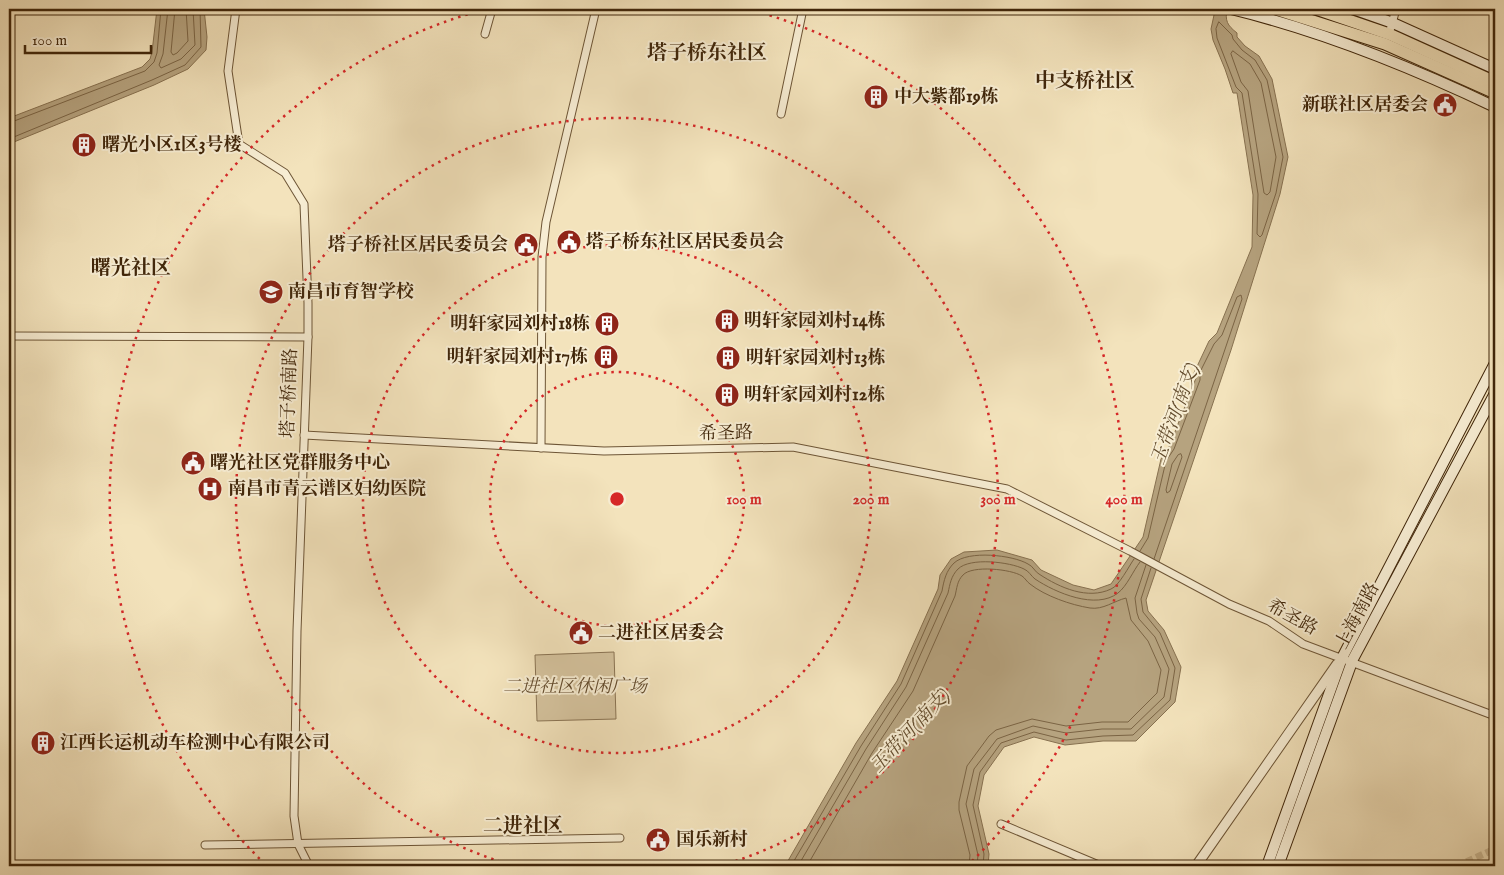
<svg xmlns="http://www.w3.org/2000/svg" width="1504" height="875" viewBox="0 0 1504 875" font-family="'IM FELL English','Noto Serif SC',serif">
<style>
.green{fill:#d5c39e;stroke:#8a7454}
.water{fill:#b6a37f;stroke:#877150}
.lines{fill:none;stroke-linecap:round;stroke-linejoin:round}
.shore{stroke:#7b6444;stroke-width:1}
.minor-tunnel{stroke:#cfbd98;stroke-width:7;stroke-dasharray:7 3.5;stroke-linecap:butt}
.minor-casing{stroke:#6d5536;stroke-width:9}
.tertiary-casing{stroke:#6d5536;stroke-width:11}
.secondary-casing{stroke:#40260a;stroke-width:12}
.primary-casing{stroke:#40260a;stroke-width:13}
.minor{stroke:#f7edd3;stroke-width:7}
.tertiary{stroke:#f7edd3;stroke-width:9}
.secondary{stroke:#f7edd3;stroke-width:10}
.primary{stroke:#f3e3bc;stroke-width:11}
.ring{fill:none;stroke:#d62828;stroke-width:2.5;stroke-dasharray:2.5 5}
.labels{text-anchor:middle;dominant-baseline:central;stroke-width:4;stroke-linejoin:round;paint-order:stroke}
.poi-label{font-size:18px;font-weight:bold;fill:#40260a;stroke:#f7edd3;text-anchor:start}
.street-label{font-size:18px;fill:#40260a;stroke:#f7edd3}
.park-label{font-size:18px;font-style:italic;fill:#654d2f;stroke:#f7edd3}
.water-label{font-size:19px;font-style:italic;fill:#634c2d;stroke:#f7edd3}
.quarter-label{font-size:20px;font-weight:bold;fill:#40260a;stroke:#f7edd3}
.centre{fill:#d62828;stroke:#f7edd3;stroke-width:2.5}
.ring-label{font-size:15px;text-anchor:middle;font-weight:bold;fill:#d62828;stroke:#f7edd3;stroke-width:4;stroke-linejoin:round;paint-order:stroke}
</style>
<rect width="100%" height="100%" fill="#f3e3bc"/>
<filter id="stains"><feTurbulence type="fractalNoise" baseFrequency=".004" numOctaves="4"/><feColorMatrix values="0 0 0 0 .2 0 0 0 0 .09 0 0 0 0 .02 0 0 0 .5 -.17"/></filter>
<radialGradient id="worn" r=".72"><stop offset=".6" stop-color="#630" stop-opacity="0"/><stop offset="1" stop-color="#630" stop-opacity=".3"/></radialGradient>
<path class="green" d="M614 652 616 719 537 721 535 655Z"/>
<g class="water">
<path d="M157 9H204L207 37 206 50 188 69 154 85 9 144V118L142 67 150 59 152 52Z"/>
<path d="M1208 9H1227C1225 21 1227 25 1237 33V37L1245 46 1259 56 1272 79 1288 157 1280 194 1231 350 1146 600 1148 611 1164 630 1181 667 1175 702 1136 741H1103L1065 745 1034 737 1004 747 984 775 978 806 989 854 988 866H785L856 743 897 681 938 589 940 575 951 559 964 552 997 550 1032 560 1041 570 1073 585 1094 590 1111 584 1143 537 1161 459 1169 447 1196 378 1193 375 1209 341 1217 333 1252 247 1253 195 1237 93H1233L1225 69 1213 40 1211 29 1214 15Z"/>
</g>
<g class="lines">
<g class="shore">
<path d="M168 9 163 54 159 65 161 68 181 59 195 45 193 9"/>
<path d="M175 9 171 52 173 55 177 53 188 41 186 9"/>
<path d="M1219 22 1232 35 1233 39 1242 50 1255 60 1267 80 1272 103 1283 157 1276 193 1262 235 1260 237 1257 234 1258 194 1242 93 1236 87 1217 38 1216 29Z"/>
<path d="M1233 51 1250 64 1261 83 1276 157 1270 192 1267 195 1264 193 1248 91 1241 82 1231 54Z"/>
<path d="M9 123 145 71 154 62 157 53 161 9"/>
<path d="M9 139 152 80 185 65 201 47 200 9"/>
<path d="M1181 454 1182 457 1170 491 1167 493 1166 490 1172 464 1178 455Z"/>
<path d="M1140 551 1148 538 1166 461 1174 449 1200 380V372L1214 344 1222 335 1237 297 1241 295 1242 299 1154 559"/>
<path d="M791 866 861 746 901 684 942 591C944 580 946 571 954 563 968 550 1013 555 1028 564 1033 566 1035 572 1039 574 1060 588 1088 600 1111 589 1119 586 1129 566 1134 559"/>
<path d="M798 866 866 749 906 687 948 593C950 584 951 576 958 569 970 557 1010 562 1024 569 1029 571 1031 576 1035 579 1056 593 1096 610 1118 593 1127 586 1133 571 1140 562"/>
<path d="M807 866 872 753 913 691 955 596C957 588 957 581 963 575 972 565 1011 569 1022 576 1025 578 1027 582 1030 584 1045 596 1071 605 1090 608 1103 610 1114 601 1126 598L1131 620 1148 641 1161 670 1157 693 1128 722H1102L1066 726 1032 719 996 730 989 736 967 766 959 802V810L970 855 969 866"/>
<path d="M977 866 978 855 966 804 974 769 997 739 1033 726 1066 733 1102 729H1131L1164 697 1169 669 1155 637 1139 619 1137 613 1135 598 1146 565"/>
<path d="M983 866 984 854 973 805 980 772 1001 743 1034 732 1066 740 1103 736 1133 735 1170 700 1175 668 1160 633 1143 612 1141 599 1151 568"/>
</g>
<path class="minor-tunnel" d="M1457 866 1495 849"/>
<defs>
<g id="minor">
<path d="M236 9 228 71 239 144 285 173 304 204 308 303V337L297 631 294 816 298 844 309 866"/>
<path d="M485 34 492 9"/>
<path d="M1389 34 1396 9"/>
<path d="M781 114 803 9"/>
<path d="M9 336 308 337"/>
<path d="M304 435 604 451 793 447 1007 489 1130 551 1229 604 1269 621 1303 644 1495 716"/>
<path d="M541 448 542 257 546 222 596 9"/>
<path d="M1001 824 1101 866"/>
<path d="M205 845 620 838"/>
</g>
<path id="tertiary" d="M1196 866 1337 664"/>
<g id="secondary">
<path d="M1231 9C1322 31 1411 67 1495 107"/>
<path d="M1353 9 1393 23 1495 69"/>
<path d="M1267 866 1342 658 1495 363"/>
<path d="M1278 866 1353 659 1495 393"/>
</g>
<g id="primary">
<path d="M1275 9 1385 44 1495 93"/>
<path d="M1316 9 1389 34 1495 82"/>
</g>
</defs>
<use href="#minor" class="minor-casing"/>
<use href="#tertiary" class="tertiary-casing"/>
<use href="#secondary" class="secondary-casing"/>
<use href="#primary" class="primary-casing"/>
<use href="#minor" class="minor"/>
<use href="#tertiary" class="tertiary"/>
<use href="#secondary" class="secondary"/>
<use href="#primary" class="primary"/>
</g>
<g class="ring">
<circle cx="617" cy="499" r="127"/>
<circle cx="617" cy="499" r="254"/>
<path d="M515 866A381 381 0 1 1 719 866"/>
<path d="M265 864A507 507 0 0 1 486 9M748 9A507 507 0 0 1 969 864"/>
</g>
<defs>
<symbol id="building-disc" viewBox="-11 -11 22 22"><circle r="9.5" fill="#8f2418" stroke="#f7edd3"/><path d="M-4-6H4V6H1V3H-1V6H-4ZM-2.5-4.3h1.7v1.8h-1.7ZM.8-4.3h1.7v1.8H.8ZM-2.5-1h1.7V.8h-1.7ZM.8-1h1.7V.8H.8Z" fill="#fff"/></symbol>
<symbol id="civic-disc" viewBox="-11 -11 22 22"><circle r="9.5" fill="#8f2418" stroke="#f7edd3"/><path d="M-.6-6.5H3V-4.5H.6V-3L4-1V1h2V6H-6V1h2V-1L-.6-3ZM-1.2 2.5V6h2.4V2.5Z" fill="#fff"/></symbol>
<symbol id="school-disc" viewBox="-11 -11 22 22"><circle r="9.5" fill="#8f2418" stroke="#f7edd3"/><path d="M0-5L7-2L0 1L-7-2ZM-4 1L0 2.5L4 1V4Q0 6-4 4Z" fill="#fff"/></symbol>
<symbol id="hospital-disc" viewBox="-11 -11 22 22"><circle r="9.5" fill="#8f2418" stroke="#f7edd3"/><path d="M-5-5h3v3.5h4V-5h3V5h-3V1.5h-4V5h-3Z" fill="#fff"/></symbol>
</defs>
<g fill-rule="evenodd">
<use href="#building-disc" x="862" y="83" width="28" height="28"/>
<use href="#civic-disc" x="1431" y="91" width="28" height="28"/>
<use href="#building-disc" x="70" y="131" width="28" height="28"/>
<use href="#civic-disc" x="555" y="228" width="28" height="28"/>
<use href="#civic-disc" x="512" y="231" width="28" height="28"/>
<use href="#school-disc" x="257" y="278" width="28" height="28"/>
<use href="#building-disc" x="713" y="307" width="28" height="28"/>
<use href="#building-disc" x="593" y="310" width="28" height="28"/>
<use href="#building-disc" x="592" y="343" width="28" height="28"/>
<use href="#building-disc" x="714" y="344" width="28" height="28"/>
<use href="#building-disc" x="713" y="381" width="28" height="28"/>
<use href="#civic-disc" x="179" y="449" width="28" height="28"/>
<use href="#hospital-disc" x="196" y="475" width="28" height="28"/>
<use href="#civic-disc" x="567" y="619" width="28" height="28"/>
<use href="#building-disc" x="29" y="729" width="28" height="28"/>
<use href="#civic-disc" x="644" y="826" width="28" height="28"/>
</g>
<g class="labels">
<g class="poi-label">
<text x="894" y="97">中大紫都19栋</text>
<text x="1428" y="105" text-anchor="end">新联社区居委会</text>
<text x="102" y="145">曙光小区1区3号楼</text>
<text x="586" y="242">塔子桥东社区居民委员会</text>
<text x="508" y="245" text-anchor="end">塔子桥社区居民委员会</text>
<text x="288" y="292">南昌市育智学校</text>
<text x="744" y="321">明轩家园刘村14栋</text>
<text x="590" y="324" text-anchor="end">明轩家园刘村18栋</text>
<text x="588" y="357" text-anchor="end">明轩家园刘村17栋</text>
<text x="746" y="358">明轩家园刘村13栋</text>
<text x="744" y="395">明轩家园刘村12栋</text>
<text x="210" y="463">曙光社区党群服务中心</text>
<text x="228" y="489">南昌市青云谱区妇幼医院</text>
<text x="598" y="633">二进社区居委会</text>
<text x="60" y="743">江西长运机动车检测中心有限公司</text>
<text x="676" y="840">国乐新村</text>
</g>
<g class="street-label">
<text transform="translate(290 393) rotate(-88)">塔子桥南路</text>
<text transform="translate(726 434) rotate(-1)">希圣路</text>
<text transform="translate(1358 616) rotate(-62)">上海南路</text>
<text transform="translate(1292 618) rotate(29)">希圣路</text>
</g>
<g class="park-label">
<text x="575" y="687">二进社区休闲广场</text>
</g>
<g class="water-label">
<text transform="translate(1176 414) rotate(-70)">玉带河(南支)</text>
<text transform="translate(911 731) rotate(-47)">玉带河(南支)</text>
</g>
<g class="quarter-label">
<text x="707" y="53">塔子桥东社区</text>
<text x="1085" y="81">中支桥社区</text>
<text x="131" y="268">曙光社区</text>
<text x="523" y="826">二进社区</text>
</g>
</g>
<circle cx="617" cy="499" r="8" class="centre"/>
<g class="ring-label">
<text x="744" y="504">100 m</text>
<text x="871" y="504">200 m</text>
<text x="998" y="504">300 m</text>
<text x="1124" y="504">400 m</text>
</g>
<rect width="1504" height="875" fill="none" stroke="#f3e3bc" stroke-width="30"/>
<rect x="10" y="10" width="1484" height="855" fill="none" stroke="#40260a" stroke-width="2.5"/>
<rect x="15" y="15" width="1474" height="845" fill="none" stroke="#40260a"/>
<path d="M25 45v8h126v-8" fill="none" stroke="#40260a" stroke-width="2.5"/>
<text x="32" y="45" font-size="15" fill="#40260a" stroke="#f7edd3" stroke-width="4" paint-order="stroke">100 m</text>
<rect width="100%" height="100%" filter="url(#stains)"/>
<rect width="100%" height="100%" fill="url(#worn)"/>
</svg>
